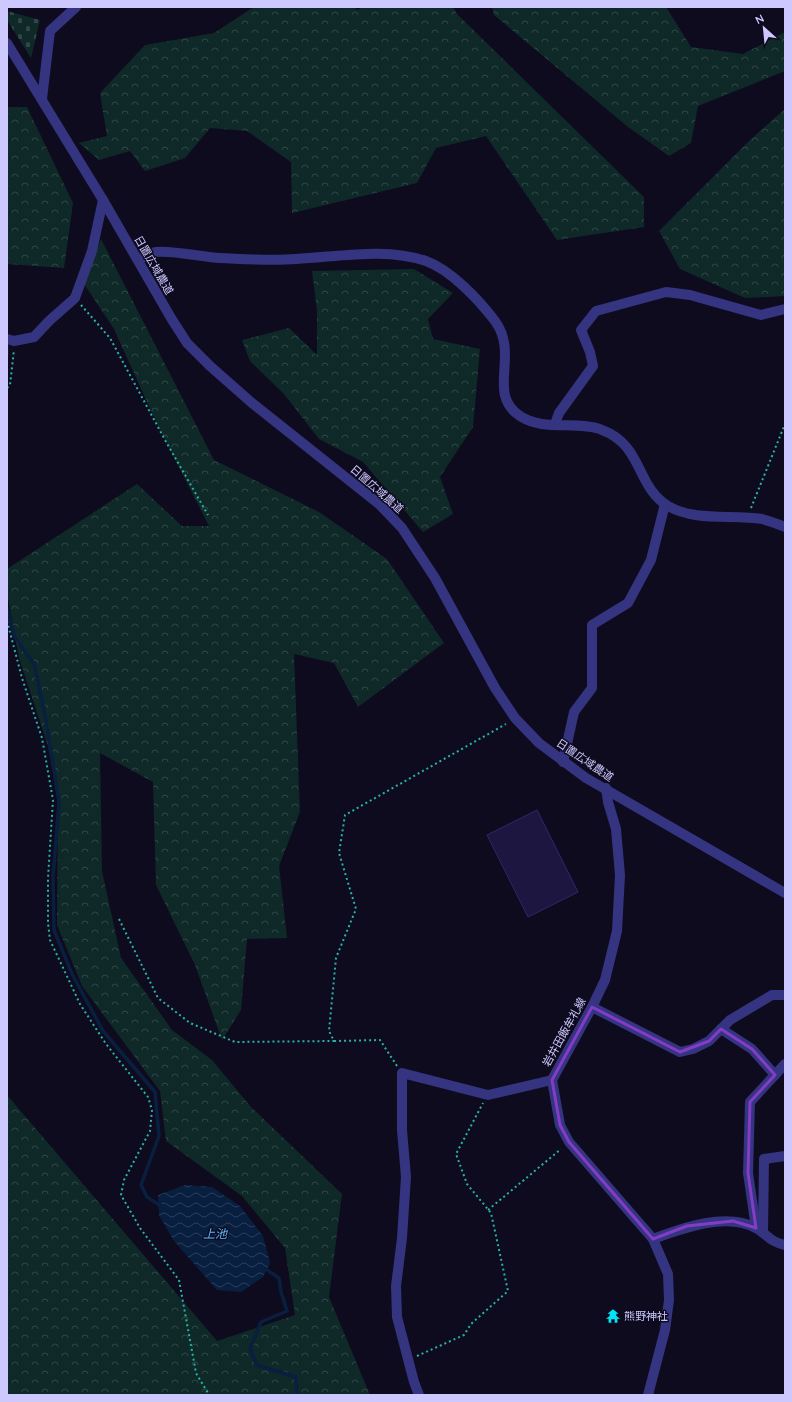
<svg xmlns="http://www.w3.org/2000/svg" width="792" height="1402" viewBox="0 0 792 1402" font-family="Quicksand,'Noto Sans JP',sans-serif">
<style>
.forest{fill:url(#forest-crowns)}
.cemetery{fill:url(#cemetery-stones)}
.water{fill:url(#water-waves)}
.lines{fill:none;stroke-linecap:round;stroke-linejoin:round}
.stream{stroke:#081f40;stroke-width:3.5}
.building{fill:#1d1640;stroke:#32276e}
.path{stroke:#27b4a7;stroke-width:2;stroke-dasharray:2 3;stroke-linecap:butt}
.minor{stroke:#343480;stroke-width:10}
.tertiary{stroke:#343480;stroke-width:10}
.marked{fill:none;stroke:#833cc5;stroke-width:3;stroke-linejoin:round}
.labels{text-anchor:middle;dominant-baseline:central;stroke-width:3;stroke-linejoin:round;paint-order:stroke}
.street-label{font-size:11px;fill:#cdc9ff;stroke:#0e0b1f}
.poi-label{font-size:11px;fill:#cdc9ff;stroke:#0e0b1f;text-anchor:start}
.water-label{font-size:12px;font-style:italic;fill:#57b7ff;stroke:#0e0b1f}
</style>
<defs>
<pattern id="forest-crowns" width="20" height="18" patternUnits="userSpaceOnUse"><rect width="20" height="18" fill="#0e2927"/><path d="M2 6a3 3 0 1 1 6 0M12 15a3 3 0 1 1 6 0" fill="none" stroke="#304747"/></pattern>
<pattern id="cemetery-stones" width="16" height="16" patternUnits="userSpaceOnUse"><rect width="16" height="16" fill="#0e2927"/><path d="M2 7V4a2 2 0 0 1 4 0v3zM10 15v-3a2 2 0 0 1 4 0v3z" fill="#304747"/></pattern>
<pattern id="water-waves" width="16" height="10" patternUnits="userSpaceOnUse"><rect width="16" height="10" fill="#081f40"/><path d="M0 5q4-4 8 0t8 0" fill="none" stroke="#2b3e5d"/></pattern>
</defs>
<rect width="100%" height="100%" fill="#0e0b1f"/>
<g class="forest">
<path d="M254 7H355L357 10 363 7H453L457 14 644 197V227L557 240 486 136 436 148 417 183 292 213 291 162 247 131 210 128 185 158 145 171 130 151 99 160 79 143 107 136 100 93 145 45 214 33Z"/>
<path d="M492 7H666L691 47 743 54 785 32V71L698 106 691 143 669 156 628 127 494 15Z"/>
<path d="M7 107H27L73 203 64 268 7 264Z"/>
<path d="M785 109V296L745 298 680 269 659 231 750 140Z"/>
<path d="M101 239 214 460 319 512 387 559 444 643 358 707 334 663 294 654 300 812 279 866 287 938 247 939 241 1010 222 1040 195 965 156 885 153 782 100 753 102 871 121 958 172 1030 212 1060 251 1107 342 1194 329 1297 370 1395H7V1095L217 1341 295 1315 285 1248 242 1196 166 1141 160 1091 82 986 57 925 58 800 48 746 19 658 7 593V569L137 484 182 526H209L157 424 114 329 84 284Z"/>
<path d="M414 269 453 293 428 319 433 339 480 349 473 427 440 477 453 514 423 532 363 462 319 439 284 394 250 361 242 340 289 328 317 355V311L312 271Z"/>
</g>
<path class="cemetery" d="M7 11 40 20 31 58 7 20Z"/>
<path class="water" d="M185 1185 212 1187 240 1206 263 1236 270 1263 263 1277 241 1292 217 1290 174 1241 159 1215 158 1195Z"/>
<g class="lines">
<g class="stream">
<path d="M7 346V355"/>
<path d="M7 608 14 636 34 664 45 715 59 802 53 877 54 930 72 974 103 1031 155 1092 159 1136 141 1185 147 1197 161 1206"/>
<path d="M264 1268 279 1278 281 1292 287 1311 261 1322 250 1349 257 1365 296 1377 297 1395"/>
</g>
</g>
<path class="building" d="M537 810 578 892 528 917 487 835Z"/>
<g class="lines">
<g class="path">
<path d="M81 305 110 338 165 440 208 515"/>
<path d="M7 388 10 385 14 350"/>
<path d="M751 508 785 424"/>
<path d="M7 621 22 678 42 738 53 800 48 878V923L50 940 80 1004 106 1044 148 1097 152 1110 150 1131 124 1180 121 1195 140 1228 179 1280 196 1373 209 1395"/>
<path d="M119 919 158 998 190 1023 235 1042 334 1041"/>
<path d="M397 1066 380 1040 334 1041 329 1031 336 958 356 909 339 853 345 815 506 724"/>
<path d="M488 1210 561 1149"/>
<path d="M417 1356 464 1335 471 1324 508 1291 491 1213 467 1184 456 1154 483 1103"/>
</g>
<g class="minor">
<path d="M42 99 50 31 76 7"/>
<path d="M138 260C144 257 150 253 156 252 171 250 203 257 220 258 245 259 270 261 296 259 338 257 385 247 426 261 451 270 479 300 495 321 520 355 486 394 520 416 544 432 577 420 602 430 643 445 636 487 668 506 696 522 732 514 762 519 770 521 778 524 785 527"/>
<path d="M7 339 14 341 34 337 49 321 75 298 92 251 103 200"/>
<path d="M555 424 559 413 593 366 590 352 581 330 596 311 666 292 690 295 761 315 785 309"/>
<path d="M563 762 574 712 592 688V625L628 603 651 560 665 504"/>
<path d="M592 1007 680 1052 693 1049 709 1041 730 1020 772 995H785"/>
<path d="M721 1029 752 1049 775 1075"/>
<path d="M756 1228 748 1173 750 1102 785 1064"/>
<path d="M763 1233 764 1159 785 1156"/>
<path d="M419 1395 414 1382 397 1317 396 1286 402 1238 406 1177 402 1130V1073L488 1095 552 1080"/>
</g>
<g class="tertiary">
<path d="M7 43 103 200 171 318 187 343 210 366 252 403 379 504 402 528 435 578 495 688 515 718 539 743 586 778 785 893"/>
<path d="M606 788 608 802 616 829 620 875 617 931 605 980 592 1007 552 1080 560 1125 569 1142 653 1239 668 1274 669 1300 665 1330 648 1395"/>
<path d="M653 1239C683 1228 726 1212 756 1228 768 1235 770 1242 785 1245"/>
</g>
</g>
<path class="marked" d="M592 1007 680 1052 709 1041 721 1029 752 1049 775 1075 750 1102 748 1173 756 1228 733 1221 687 1226 653 1239 569 1142 560 1125 552 1080Z"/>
<defs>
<symbol id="temple-bare" viewBox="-9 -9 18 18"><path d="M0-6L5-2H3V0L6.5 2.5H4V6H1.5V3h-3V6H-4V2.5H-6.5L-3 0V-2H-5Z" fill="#00e4f4" stroke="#0e0b1f" stroke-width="2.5" paint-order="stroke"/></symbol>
</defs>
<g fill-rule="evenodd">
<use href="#temple-bare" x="603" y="1306" width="20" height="20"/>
</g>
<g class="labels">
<g class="street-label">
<text transform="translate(154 265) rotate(60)">日置広域農道</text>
<text transform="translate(377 489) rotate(41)">日置広域農道</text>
<text transform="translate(585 760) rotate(34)">日置広域農道</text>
<text transform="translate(564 1032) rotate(-61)">岩井田飯牟礼線</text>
</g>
<g class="poi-label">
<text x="624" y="1316">熊野神社</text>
</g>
<g class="water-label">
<text x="215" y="1233">上池</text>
</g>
</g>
<rect width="792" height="1402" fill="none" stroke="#cdc9ff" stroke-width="16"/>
<g transform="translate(764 28) rotate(333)" stroke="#0e0b1f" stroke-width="3" paint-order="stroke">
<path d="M0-3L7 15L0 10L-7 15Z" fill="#cdc9ff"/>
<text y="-6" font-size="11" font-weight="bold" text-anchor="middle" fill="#cdc9ff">N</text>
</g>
</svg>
